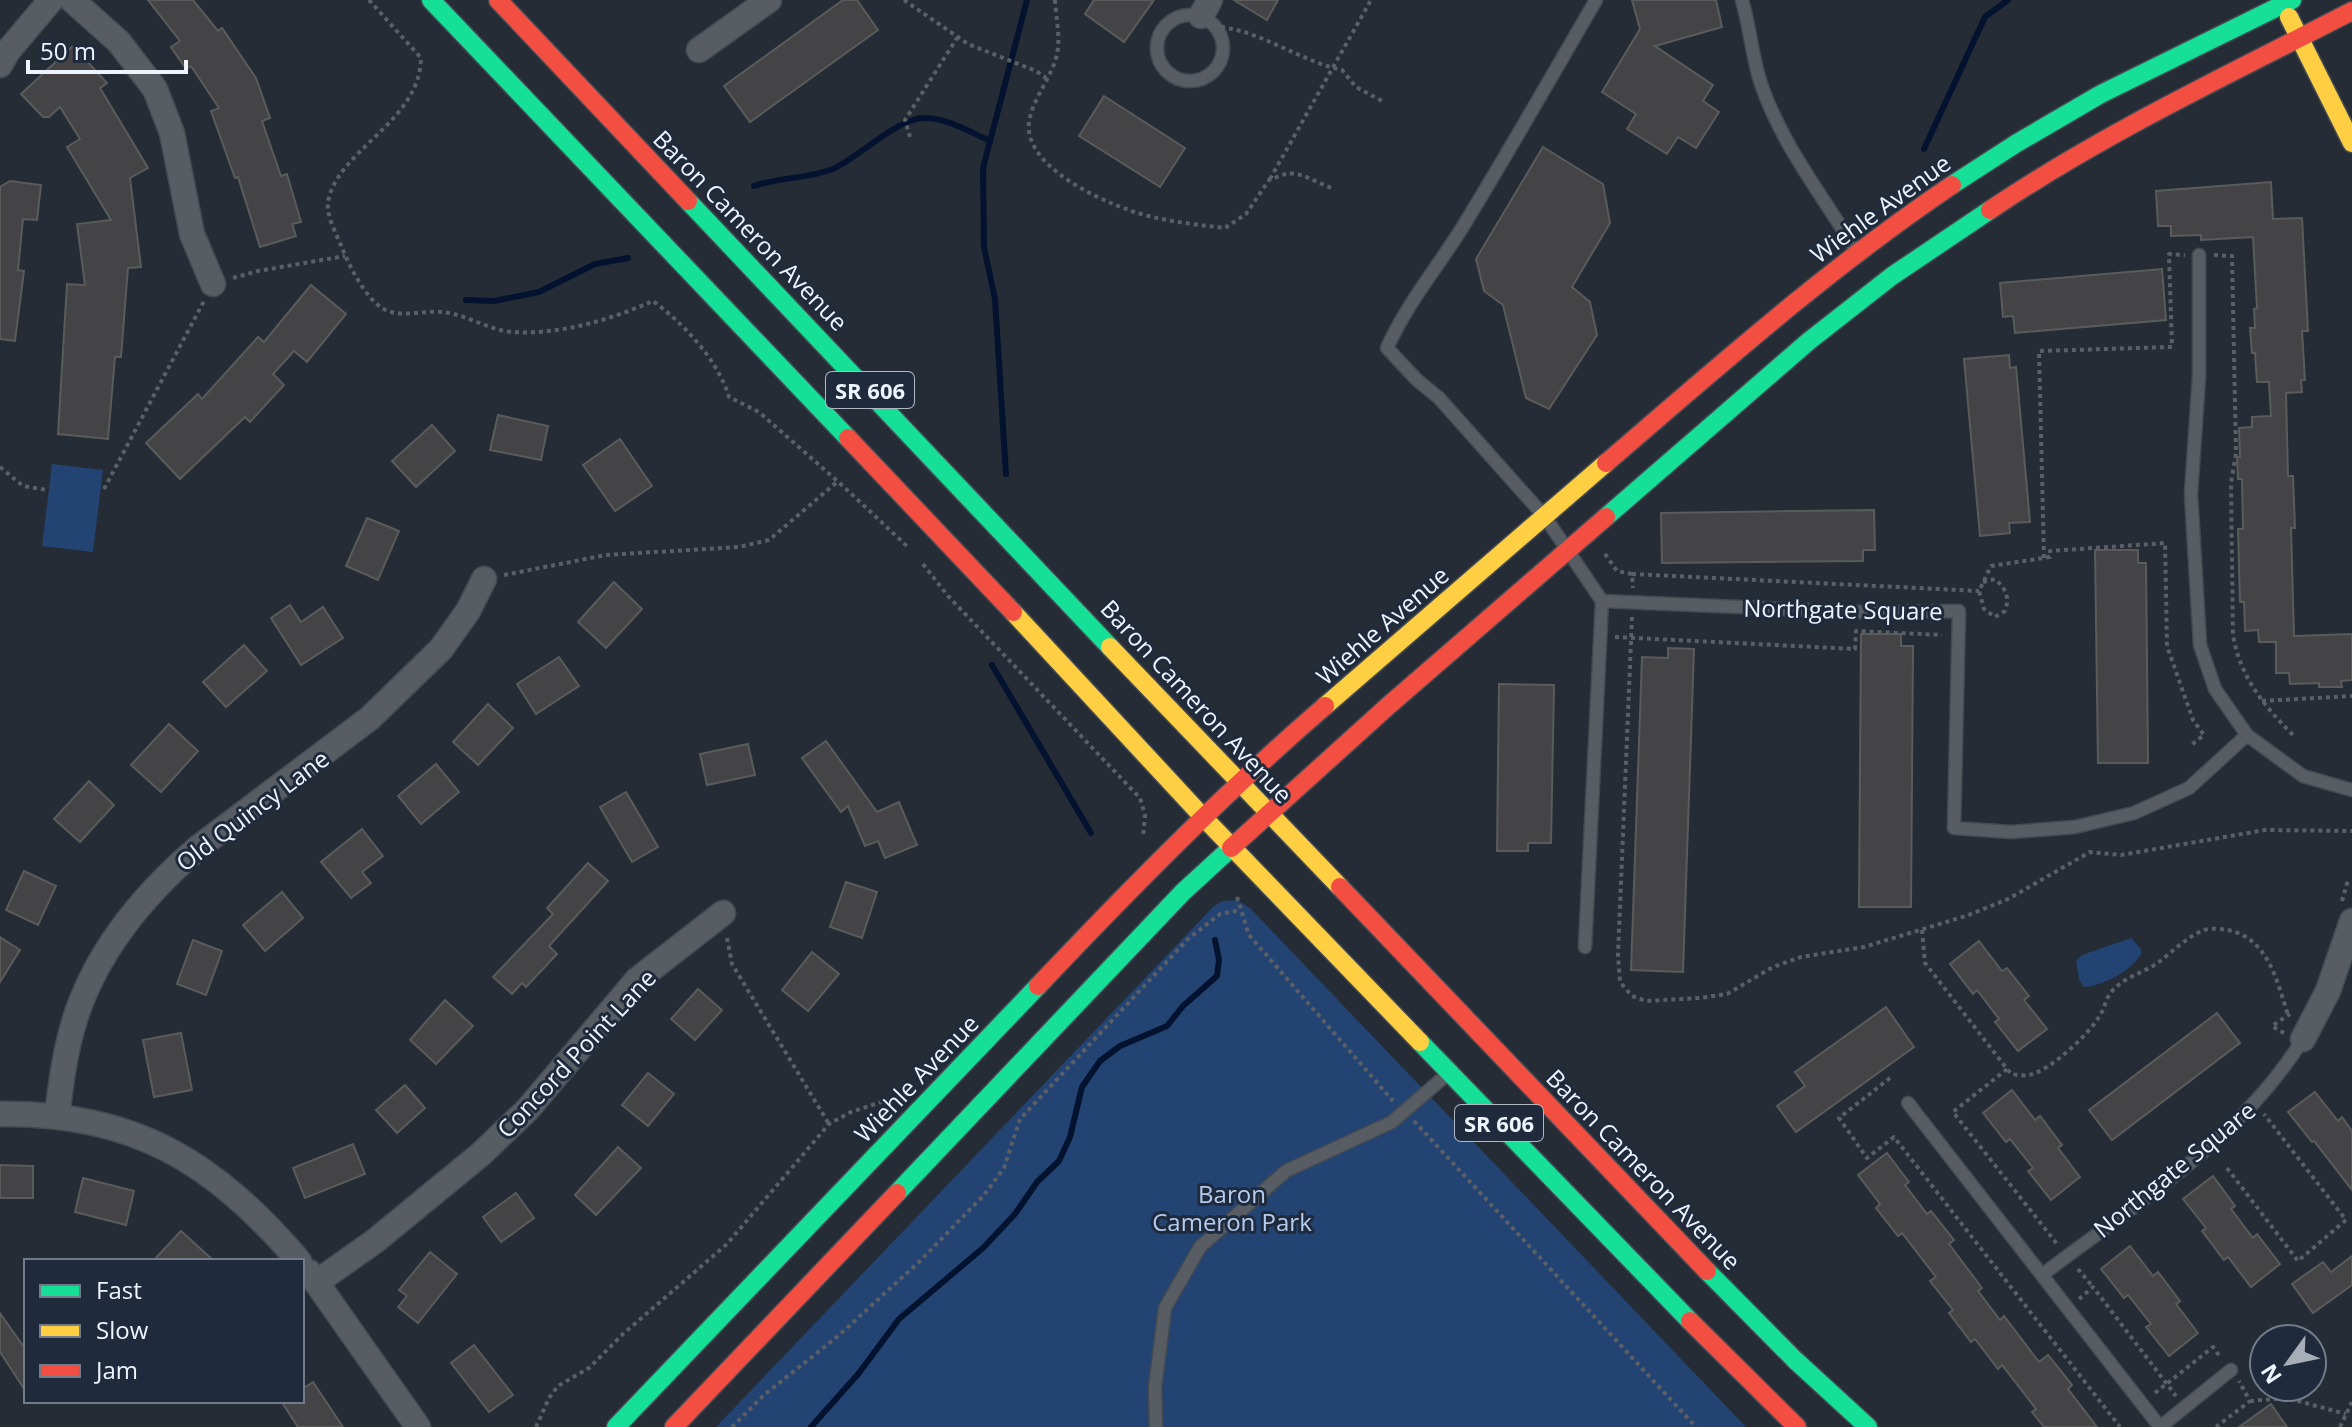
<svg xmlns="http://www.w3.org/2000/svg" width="2352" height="1427" viewBox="0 0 2352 1427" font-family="'Open Sans',sans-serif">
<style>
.green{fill:#234473}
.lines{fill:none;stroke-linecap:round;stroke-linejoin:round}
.stream{stroke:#03132f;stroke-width:6}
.building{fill:#444446;stroke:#5a5b5b;stroke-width:2}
.lane-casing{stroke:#444a52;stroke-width:15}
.street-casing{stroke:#444a52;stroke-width:27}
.fast-casing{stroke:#444a52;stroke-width:21}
.slow-casing{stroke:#444a52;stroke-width:21}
.jam-casing{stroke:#444a52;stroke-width:21}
.path{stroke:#5b5f66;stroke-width:4;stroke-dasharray:4 4;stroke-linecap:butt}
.lane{stroke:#585d64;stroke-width:12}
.street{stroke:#585d64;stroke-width:24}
.fast{stroke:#16e098;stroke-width:18}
.slow{stroke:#ffcf43;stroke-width:18}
.jam{stroke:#f24e42;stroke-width:18}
.labels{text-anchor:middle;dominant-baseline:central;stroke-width:6;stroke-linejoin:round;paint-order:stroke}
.shield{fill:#1f2b3c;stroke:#b0b8c4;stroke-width:2}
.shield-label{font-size:22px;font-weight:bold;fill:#eef4fe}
.street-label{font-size:24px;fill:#eef4fe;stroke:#1f2b3c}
.park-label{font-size:24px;fill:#b3cbee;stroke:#1f2b3c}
</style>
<rect width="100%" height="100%" fill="#252c36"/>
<g class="green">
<path d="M52 464 103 470 93 552 42 546Z"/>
<path d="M1237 900 1250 908 1746 1427H716L1213 907 1222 901Z"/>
<path d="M2131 938 2141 949V954C2131 971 2103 986 2084 987L2079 979 2076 961 2082 955Z"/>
</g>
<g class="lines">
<g class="stream">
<path d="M1924 149 1985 17 2008 0"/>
<path d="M754 186C780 177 807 179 833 169 859 157 899 117 925 118 947 118 970 132 990 141"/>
<path d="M466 300 494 301 539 292 595 264 628 258"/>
<path d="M1006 474 995 299 984 247 983 168 1027 0"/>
<path d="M992 665 1091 833"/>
<path d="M811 1427 859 1373 899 1319 983 1248 1015 1214 1037 1182 1059 1161 1070 1137 1082 1087 1100 1061 1120 1046 1167 1026 1183 1006 1217 976 1219 960 1215 940"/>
</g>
</g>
<g class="building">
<path d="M148 0H193L218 31 222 28 256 78 270 118 262 121 281 176 287 174 301 222 292 224 296 236 260 247 238 177 235 178 211 111 219 108 191 66 186 69 171 47 180 41Z"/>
<path d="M843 0H857L878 30 750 122 724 86Z"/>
<path d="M1094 0H1154L1124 42 1085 14Z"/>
<path d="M1234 0H1278L1267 20Z"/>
<path d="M1632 0H1716L1722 27 1655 46 1713 85 1703 101 1719 112 1696 148 1678 137 1667 154 1627 129 1636 114 1602 92 1640 29Z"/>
<path d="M73 46 107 83 100 88 148 168 130 178 141 267 128 268 121 357H115L108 439 58 434 67 284 85 285 77 224 111 220 67 147 80 139 60 107 49 117H43L21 94Z"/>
<path d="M1104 96 1185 148 1160 187 1079 136Z"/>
<path d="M1543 147 1603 184 1610 223 1572 287 1590 302 1597 335 1549 409 1526 398 1503 305 1484 291 1476 259Z"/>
<path d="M10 181 41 185 37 220 23 219 18 270 24 271 15 341 0 339V187Z"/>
<path d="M2271 182 2273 219 2302 218 2308 331H2302L2305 380H2301L2302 392 2286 393 2288 476H2293L2295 528H2291L2294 636 2352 634V680L2341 681 2342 687H2319V683L2290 684 2289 673H2276V642H2259L2258 630 2245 631 2244 602H2240L2238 529H2243L2242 479H2238L2237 457H2240L2239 428 2252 427V417L2271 416 2269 382H2257L2255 353H2252L2250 328H2255L2254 309 2257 308 2253 237 2201 240V235L2171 236V226H2158L2156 191Z"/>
<path d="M2162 269 2166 320 2015 333 2013 316 2003 317 2000 283Z"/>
<path d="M311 285 346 314 307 362 294 351 273 374 284 385 250 422 245 417 180 479 146 443 198 394 202 399 258 337 264 342Z"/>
<path d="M2009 355 2010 368 2016 367 2030 522 2009 523 2010 533 1980 536 1964 359Z"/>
<path d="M498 415 548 426 541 460 490 450Z"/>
<path d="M432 425 455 451 416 487 392 461Z"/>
<path d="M620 439 652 486 615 511 583 465Z"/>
<path d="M1874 510 1875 550H1863V561L1662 563 1661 513Z"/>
<path d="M367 518 399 531 378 580 346 566Z"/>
<path d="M2095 550H2138V563H2146L2148 763H2098Z"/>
<path d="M614 582 642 609 606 648 578 622Z"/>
<path d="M290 605 301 622 323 607 343 638 301 665 271 618Z"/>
<path d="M1861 634H1901V646H1913L1911 907H1859Z"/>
<path d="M244 645 267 671 226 707 203 682Z"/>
<path d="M1668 648 1694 649 1683 972 1631 970 1642 657 1668 658Z"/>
<path d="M559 657 579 686 536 714 517 684Z"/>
<path d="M1499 684 1554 685 1551 843H1528V851H1497Z"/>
<path d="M488 704 513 728 478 765 453 742Z"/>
<path d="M169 724 198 751 161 792 131 765Z"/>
<path d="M826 741 877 812 899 802 917 845 885 858 878 841 865 846 848 806 841 812 802 758Z"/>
<path d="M748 744 755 775 707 785 700 754Z"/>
<path d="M436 764 459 792 421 824 398 796Z"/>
<path d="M89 781 114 805 80 842 54 819Z"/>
<path d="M626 792 658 847 632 862 600 807Z"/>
<path d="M362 829 383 856 362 872 371 883 351 898 321 862Z"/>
<path d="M588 863 608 881 549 946 557 954 526 987 522 983 512 994 493 977 553 914 547 908Z"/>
<path d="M24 871 56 886 38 925 6 910Z"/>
<path d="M846 882 877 892 862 938 830 927Z"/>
<path d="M282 892 303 918 265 951 243 925Z"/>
<path d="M0 937 20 950 0 982Z"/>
<path d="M193 940 222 951 206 995 177 984Z"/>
<path d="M1979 941 2002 971 2007 968 2029 996 2024 1000 2047 1029 2018 1051 1995 1022 1999 1019 1977 990 1973 994 1950 964Z"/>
<path d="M812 952 839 974 808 1011 782 990Z"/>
<path d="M698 989 722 1010 695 1040 671 1019Z"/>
<path d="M445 1000 473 1026 436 1064 410 1040Z"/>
<path d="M1886 1007 1914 1047 1796 1132 1777 1106 1805 1086 1795 1072Z"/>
<path d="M2217 1013 2240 1043 2112 1140 2089 1110Z"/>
<path d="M181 1033 192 1090 154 1097 143 1040Z"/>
<path d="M648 1073 674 1094 648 1126 622 1105Z"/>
<path d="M405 1085 425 1108 397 1133 376 1110Z"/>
<path d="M2012 1090 2035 1120 2040 1116 2062 1145 2058 1148 2080 1177 2051 1200 2028 1171 2033 1168 2010 1139 2006 1142 1983 1113Z"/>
<path d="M2315 1092 2338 1121 2342 1117 2352 1131V1190L2314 1141 2312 1142 2288 1112Z"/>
<path d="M353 1144 365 1174 305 1198 293 1168Z"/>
<path d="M618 1147 641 1168 596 1215 575 1195Z"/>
<path d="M1887 1153 1909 1182 1905 1185 1927 1214 1931 1211 1954 1240 1949 1244 1982 1288 1978 1291 2000 1320 2004 1316 2039 1362 2048 1355 2072 1385 2068 1389 2097 1427H2044L2032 1412 2036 1409 2002 1365 1998 1369 1975 1339 1971 1342 1949 1313 1953 1310 1930 1281 1936 1277 1902 1233 1898 1236 1876 1208 1880 1204 1858 1175Z"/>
<path d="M0 1165 33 1166V1198H0Z"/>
<path d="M2213 1176 2235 1206 2231 1209 2253 1238 2257 1234 2280 1264 2251 1287 2228 1257 2224 1260 2202 1231 2206 1228 2183 1199Z"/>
<path d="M83 1178 134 1191 126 1225 75 1212Z"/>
<path d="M516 1193 534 1218 501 1242 483 1217Z"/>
<path d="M181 1231 214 1261H153Z"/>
<path d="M2130 1246 2153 1276 2158 1272 2180 1301 2176 1304 2198 1333 2169 1356 2146 1327 2151 1324 2128 1295 2124 1298 2101 1269Z"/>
<path d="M430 1252 457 1274 418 1323 398 1307 407 1296 399 1290Z"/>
<path d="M2352 1256V1285L2313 1313 2292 1284 2323 1262 2331 1272Z"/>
<path d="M0 1313 26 1350V1392L0 1352Z"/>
<path d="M474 1345 513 1395 489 1412 451 1363Z"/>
<path d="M313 1382 343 1427H298L281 1401H302V1389Z"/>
<path d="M2271 1404 2287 1427H2239Z"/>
</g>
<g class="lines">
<defs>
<g id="lane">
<path d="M1596 0C1552 76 1508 153 1462 228 1437 268 1406 305 1387 348L1417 380 1439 398 1545 517 1602 601 1852 612 1959 611 1954 828 2011 832 2075 827 2134 813 2189 788 2247 735 2303 776 2352 790"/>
<path d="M1742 0C1750 27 1752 57 1761 84 1782 145 1822 195 1855 249"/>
<circle cx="1190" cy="48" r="33"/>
<path d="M2199 255V377L2191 494 2200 645 2215 689 2247 735"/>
<path d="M1585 947 1602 601"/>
<path d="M1908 1103 2160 1427 2231 1370"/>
<path d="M2042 1275C2134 1205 2241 1139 2303 1039"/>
<path d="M1156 1427 1155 1388 1165 1308 1200 1247 1286 1171 1392 1122 1444 1077"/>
</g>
<g id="street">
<path d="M72 0 119 42 155 89 172 133 192 234 213 284"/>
<path d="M1201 16 1210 0"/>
<path d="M699 50 769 0"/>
<path d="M0 65 8 51 51 0"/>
<path d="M2303 1039 2328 991 2352 921"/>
<path d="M0 1114C134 1112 214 1162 299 1261"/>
<path d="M57 1116C61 1083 65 1051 75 1019 97 950 145 893 199 847L370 718 441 649 468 611 484 579"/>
<path d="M309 1272 418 1427"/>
<path d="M317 1282 375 1241 481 1154 528 1109 637 980 723 913"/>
</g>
<g id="fast">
<path d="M431 0 848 438"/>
<path d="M1952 185 2017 143 2101 94 2292 0"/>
<path d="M688 201 1110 647"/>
<path d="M1606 517 1809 341 1892 276 1990 210"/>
<path d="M1420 1042 1690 1321"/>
<path d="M897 1193 1183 892 1231 848"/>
<path d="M1707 1271 1795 1360 1868 1427"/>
<path d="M616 1427 1038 986"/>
</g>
<g id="slow">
<path d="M2289 17 2352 143"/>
<path d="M1013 612 1203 817 1420 1042"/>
<path d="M1110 647 1340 887"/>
<path d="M1325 706 1606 463"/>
</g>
<g id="jam">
<path d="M498 0 688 201"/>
<path d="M1990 210C2104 133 2230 74 2352 11"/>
<path d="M848 438 1013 612"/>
<path d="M1606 463C1719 366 1829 268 1952 185"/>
<path d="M1231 848 1388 706 1606 517"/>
<path d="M1340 887 1707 1271"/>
<path d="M1038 986C1130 889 1223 794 1325 706"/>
<path d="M1690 1321 1797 1427"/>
<path d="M674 1427 897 1193"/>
</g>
</defs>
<use href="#lane" class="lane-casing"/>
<use href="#street" class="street-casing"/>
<use href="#fast" class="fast-casing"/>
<use href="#slow" class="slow-casing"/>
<use href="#jam" class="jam-casing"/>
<g class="path">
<path d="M369 0 421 58C420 122 337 150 328 202 326 216 337 235 342 248 350 267 365 297 382 308 399 319 423 310 442 312 466 314 488 330 512 332 560 335 610 320 653 301 683 323 718 360 729 397L759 412 843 486 909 548"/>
<path d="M904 0 968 44 1036 71 1046 78"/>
<path d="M1055 0C1056 19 1062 43 1055 61 1049 80 1035 97 1030 117 1018 162 1094 198 1129 210 1159 221 1193 224 1225 228L1246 214 1269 180 1288 173 1302 175 1331 188"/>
<path d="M1221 27C1263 32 1300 61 1342 70L1356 87 1382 101"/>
<path d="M910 137 905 120 957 38"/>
<path d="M1270 179 1371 0"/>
<path d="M2214 255 2232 256 2236 453 2231 483 2233 635C2240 677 2264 706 2293 735"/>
<path d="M233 278 258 271 345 256"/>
<path d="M0 467 23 486 47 490"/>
<path d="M104 489 204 301"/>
<path d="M1605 554 1617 571 1632 574 1633 588"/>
<path d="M2044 558 2039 351 2172 347 2169 254 2185 255"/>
<path d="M923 564 948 596 1140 798 1145 815 1143 837"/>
<path d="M1632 574 1979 591"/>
<path d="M504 575 606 555 739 547 769 540 837 482"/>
<path d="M1983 582 1995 579C2006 589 2010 597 2005 611L1995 617 1984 609 1979 591 1991 566 2050 557V551L2165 543 2167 646 2193 720 2204 735 2191 745"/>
<path d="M1632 617 1618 955 1620 982 1632 996 1646 1001 1700 998 1727 994 1773 967 1801 957 1864 947 1966 916 2008 899 2090 852 2121 855 2265 830 2352 831"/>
<path d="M1615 637 1855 649 1856 631 1942 635"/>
<path d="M2262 701 2352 696"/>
<path d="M1237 897 1249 935 1393 1101"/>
<path d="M2342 901 2348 880"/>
<path d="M1922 930 1925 963 2011 1074C2017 1075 2024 1076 2029 1075 2050 1071 2088 1035 2099 1017 2105 1009 2105 998 2113 990 2126 976 2144 973 2159 962 2172 952 2188 936 2204 930 2211 928 2221 929 2228 930 2268 938 2277 981 2288 1015"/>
<path d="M727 938 732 964 829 1124"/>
<path d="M2284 1033 2272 1026 2290 1014"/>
<path d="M2007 1069 1953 1112 2057 1244"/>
<path d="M1890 1078 1839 1118 1867 1158 1894 1137 2120 1427"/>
<path d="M1414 1121 1696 1427"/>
<path d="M2227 1168 2298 1261 2346 1220 2264 1114"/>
<path d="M2078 1269 2093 1287"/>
<path d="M2079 1299 2093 1287 2176 1396"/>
<path d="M2155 1393 2213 1347 2221 1358"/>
<path d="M2250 1401 2287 1398 2346 1414"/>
<path d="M536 1427 549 1398 558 1386 589 1368 623 1334 727 1244 829 1124 851 1112 890 1099"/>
<path d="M732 1427 764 1395 837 1337 920 1261 984 1195 1004 1168 1020 1119 1188 939 1220 914 1240 910"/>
<path d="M2216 1427 2250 1401 2239 1381"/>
<path d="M2340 1427 2352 1402"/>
</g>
<use href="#lane" class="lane"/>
<use href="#street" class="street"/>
<use href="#fast" class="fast"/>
<use href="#slow" class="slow"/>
<use href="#jam" class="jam"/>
</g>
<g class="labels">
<g class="shield">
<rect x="826" y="372" width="88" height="36" rx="6"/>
<rect x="1455" y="1105" width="88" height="36" rx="6"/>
</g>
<g class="shield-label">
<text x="870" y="390">SR 606</text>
<text x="1499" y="1123">SR 606</text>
</g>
<g class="street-label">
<text transform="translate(1880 208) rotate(-36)">Wiehle Avenue</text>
<text transform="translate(751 230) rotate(46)">Baron Cameron Avenue</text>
<text transform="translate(1843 609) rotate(1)">Northgate Square</text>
<text transform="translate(1382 625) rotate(-41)">Wiehle Avenue</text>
<text transform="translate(1197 701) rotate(47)">Baron Cameron Avenue</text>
<text transform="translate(252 810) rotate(-37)">Old Quincy Lane</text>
<text transform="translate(576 1053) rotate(-47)">Concord Point Lane</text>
<text transform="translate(916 1078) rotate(-46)">Wiehle Avenue</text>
<text transform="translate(1644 1169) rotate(46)">Baron Cameron Avenue</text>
<text transform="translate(2174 1169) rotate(-39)">Northgate Square</text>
</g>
<g class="park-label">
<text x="1232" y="1193">Baron<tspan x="1232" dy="28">Cameron Park</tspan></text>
</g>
</g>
<rect x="24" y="1259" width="280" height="144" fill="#1f2b3c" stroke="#727b8a" stroke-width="2"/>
<rect x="40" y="1285" width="40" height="12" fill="#16e098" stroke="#727b8a" stroke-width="2"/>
<text x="96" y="1299" font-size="24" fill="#eef4fe">Fast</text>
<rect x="40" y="1325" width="40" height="12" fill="#ffcf43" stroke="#727b8a" stroke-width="2"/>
<text x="96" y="1339" font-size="24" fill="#eef4fe">Slow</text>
<rect x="40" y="1365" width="40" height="12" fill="#f24e42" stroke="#727b8a" stroke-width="2"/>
<text x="96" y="1379" font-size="24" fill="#eef4fe">Jam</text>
<g transform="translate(2288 1363) rotate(237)"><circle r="38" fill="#1f2b3c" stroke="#727b8a" stroke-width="2"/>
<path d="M0-6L14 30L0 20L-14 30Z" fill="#a8aeb8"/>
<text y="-12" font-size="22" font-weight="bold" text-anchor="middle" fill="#eef4fe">N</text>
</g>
<path d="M28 60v12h158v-12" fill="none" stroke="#eef4fe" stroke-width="4"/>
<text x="40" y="60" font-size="24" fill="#eef4fe" stroke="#1f2b3c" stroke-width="6" paint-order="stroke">50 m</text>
</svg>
